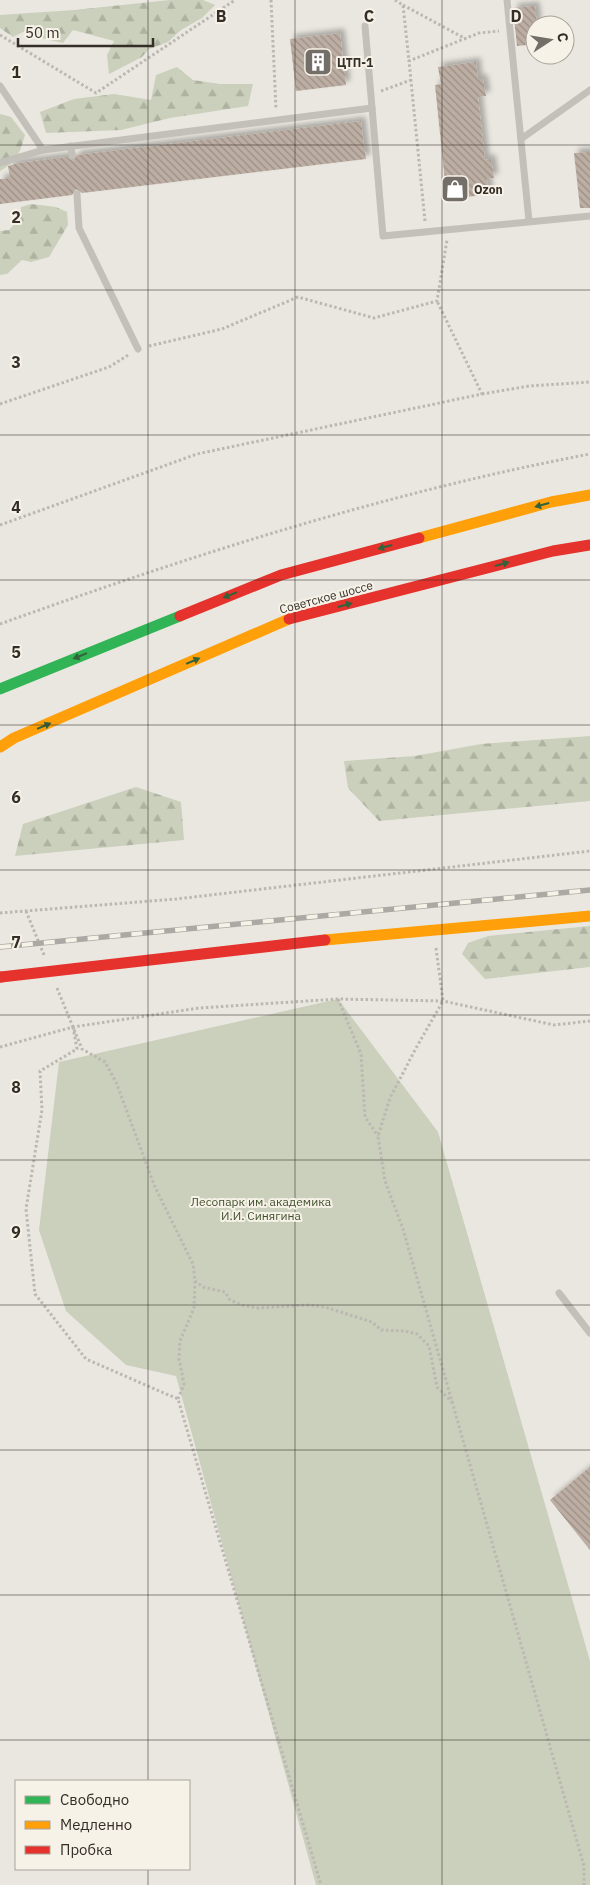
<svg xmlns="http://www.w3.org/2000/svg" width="590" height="1885" viewBox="0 0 590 1885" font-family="'IBM Plex Sans',sans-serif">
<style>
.forest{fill:url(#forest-firs)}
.park{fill:#cad0bb}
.building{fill:url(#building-back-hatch);filter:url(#shadow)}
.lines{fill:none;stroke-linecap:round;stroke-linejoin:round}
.path{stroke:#bcb7b2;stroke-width:3;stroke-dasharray:2.5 2.5;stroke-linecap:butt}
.lane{stroke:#c3bfb9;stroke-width:7}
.fast{stroke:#30b455;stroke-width:11}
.slow{stroke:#ff9f0a;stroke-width:11}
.jam{stroke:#e5322d;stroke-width:11}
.rail-casing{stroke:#aca8a3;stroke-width:5.5}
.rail{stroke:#f7f2e7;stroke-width:4;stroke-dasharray:11;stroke-linecap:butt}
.oneway{fill:#32633a}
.grid{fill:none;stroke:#342d28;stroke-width:1;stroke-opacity:0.55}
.labels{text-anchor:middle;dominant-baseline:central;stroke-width:4;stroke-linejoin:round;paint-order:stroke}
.poi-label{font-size:12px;font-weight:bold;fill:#342d28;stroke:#f7f2e7;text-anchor:start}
.street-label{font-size:12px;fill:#342d28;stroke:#f7f2e7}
.park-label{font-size:12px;fill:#40502e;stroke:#f7f2e7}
.grid-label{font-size:16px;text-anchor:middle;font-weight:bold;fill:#342d28;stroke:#f7f2e7;stroke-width:4;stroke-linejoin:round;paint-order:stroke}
</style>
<defs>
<pattern id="forest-firs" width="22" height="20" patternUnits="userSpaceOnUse" patternTransform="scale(1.25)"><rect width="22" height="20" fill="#cad0bb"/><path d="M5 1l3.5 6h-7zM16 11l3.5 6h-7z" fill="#aeb3a1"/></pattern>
<pattern id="building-back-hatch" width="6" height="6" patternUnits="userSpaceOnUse" patternTransform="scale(1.25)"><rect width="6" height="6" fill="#bdaea3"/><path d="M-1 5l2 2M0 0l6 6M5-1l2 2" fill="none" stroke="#9a8e85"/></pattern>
<filter id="shadow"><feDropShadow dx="4.5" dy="-4.5" stdDeviation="2.5" flood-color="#0004"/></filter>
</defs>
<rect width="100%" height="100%" fill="#eae7e0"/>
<g class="forest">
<path d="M170 0H203L215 5 202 18 181 30 168 42 149 49 142 57 109 74 107 55 114 41 73 30 63 43 45 39 27 30 13 37 0 28V15L74 10Z"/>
<path d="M177 67 193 80 220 84H253L248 106 170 118 121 130 46 133 40 112 74 99 114 94 151 100 156 75Z"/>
<path d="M0 114 11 117 25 135C20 152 17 162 0 171Z"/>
<path d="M31 204 56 207 67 212 68 225 49 257 31 262 22 260 7 274 0 275V231L9 230 20 218 21 207Z"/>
<path d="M590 736V801L379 821 348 788 344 761 415 756 481 744Z"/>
<path d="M136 787 181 802 184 840 15 856 23 824Z"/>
<path d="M590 926V967L485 979 462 954 468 943 488 936Z"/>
</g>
<path class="park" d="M338 999 438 1132 590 1661V1885H316L176 1376 126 1365 66 1311 39 1230 59 1062Z"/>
<g class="building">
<path d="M535 6 537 25H535V44L517 46 513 8Z"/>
<path d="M340 33 346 85 296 91 290 39Z"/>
<path d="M476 62 478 79H483L486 96 478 97 485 160 491 159 494 178 487 179 489 194 452 199 450 181 445 182 435 85 441 84 438 67Z"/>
<path d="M361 121 366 159 82 193 76 189 72 195 0 204V179L10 178 8 166 19 163 67 157 73 161 77 155Z"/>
<path d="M590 152V208H580L574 153Z"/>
<path d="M590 1467V1550L550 1500Z"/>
</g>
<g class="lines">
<g class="path">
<path d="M271 0 276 109"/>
<path d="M395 0 403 5 409 61"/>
<path d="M403 5 466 39"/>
<path d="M0 35 96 93 235 0"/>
<path d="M381 91 411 80"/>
<path d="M425 221 409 61 479 33 499 31"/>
<path d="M149 346 222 329 298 297 374 318 437 301 447 240"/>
<path d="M482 394 529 386 590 382"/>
<path d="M0 404 109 367 130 354"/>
<path d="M0 525 197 454 482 394 437 301"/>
<path d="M0 624C192 555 389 492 590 454"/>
<path d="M26 911 44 955"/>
<path d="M0 913 176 899 590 851"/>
<path d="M436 948 443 1001 416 1048 390 1098 378 1136 385 1181 403 1229 584 1866V1885"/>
<path d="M57 988 82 1049 105 1062 116 1082 155 1187 193 1264 195 1281 203 1287 225 1292 230 1300 242 1305 258 1308 306 1305 325 1307 372 1322 381 1330 405 1331 417 1334 429 1346 437 1387 452 1402"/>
<path d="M338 999 361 1054 365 1117 378 1136"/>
<path d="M73 1027 77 1049 40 1071 42 1110 26 1209 35 1294 86 1359 178 1399 321 1885"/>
<path d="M0 1047 73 1027 199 1008 338 999 443 1001 554 1025 590 1021"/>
<path d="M178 1399 184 1384 179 1359 180 1341 194 1308 195 1282"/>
</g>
<g class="lane">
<path d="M507 0 529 221"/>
<path d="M365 26 383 236 590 216"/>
<path d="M0 86 43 150 372 108"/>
<path d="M521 139 590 90"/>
<path d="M71 146 72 156"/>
<path d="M0 163 43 150"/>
<path d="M77 194 79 228 138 349"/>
<path d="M559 1293 590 1333"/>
</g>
<path class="fast" d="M0 689 180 616"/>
<g class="slow">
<path d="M419 538 551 502 590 495"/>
<path d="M0 747 14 738 289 619"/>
<path d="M325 940 590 916"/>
</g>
<g class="jam">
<path d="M180 616 281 575 419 538"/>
<path d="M289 619 553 551 590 545"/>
<path d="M0 977H1"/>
<path d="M1 977 325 940"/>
</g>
<defs>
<path id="rail" d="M0 947 590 890"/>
</defs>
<use href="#rail" class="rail-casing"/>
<use href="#rail" class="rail"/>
</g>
<defs><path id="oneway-solid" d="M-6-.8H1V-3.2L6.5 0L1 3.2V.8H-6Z" transform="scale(1.25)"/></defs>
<g class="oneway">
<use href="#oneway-solid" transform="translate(542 505) rotate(165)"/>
<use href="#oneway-solid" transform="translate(385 547) rotate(165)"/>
<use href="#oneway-solid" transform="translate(502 564) rotate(-15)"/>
<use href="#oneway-solid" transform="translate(230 595) rotate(158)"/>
<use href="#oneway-solid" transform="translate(345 605) rotate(-15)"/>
<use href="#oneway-solid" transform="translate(80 656) rotate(158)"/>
<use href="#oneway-solid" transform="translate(193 661) rotate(-23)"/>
<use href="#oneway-solid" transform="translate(44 726) rotate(-23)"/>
</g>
<path class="grid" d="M148 0V1781M295 0V1885M442 0V1885M0 145H590M0 290H590M0 435H590M0 580H590M0 725H590M0 870H590M0 1015H590M0 1160H590M0 1305H590M0 1450H590M0 1595H590M0 1740H590M148 1869V1885"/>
<defs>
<symbol id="building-square" viewBox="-11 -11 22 22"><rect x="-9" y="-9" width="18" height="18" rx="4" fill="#746e68" stroke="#f7f2e7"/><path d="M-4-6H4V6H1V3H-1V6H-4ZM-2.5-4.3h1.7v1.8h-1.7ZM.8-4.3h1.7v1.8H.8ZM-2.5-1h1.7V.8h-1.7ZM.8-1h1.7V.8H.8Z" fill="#fff"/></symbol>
<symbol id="shop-square" viewBox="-11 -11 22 22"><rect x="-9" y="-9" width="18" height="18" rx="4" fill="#746e68" stroke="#f7f2e7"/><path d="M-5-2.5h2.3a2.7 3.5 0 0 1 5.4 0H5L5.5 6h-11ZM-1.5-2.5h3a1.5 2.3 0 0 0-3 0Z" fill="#fff"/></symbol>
</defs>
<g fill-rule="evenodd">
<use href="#building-square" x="302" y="46" width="32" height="32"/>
<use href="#shop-square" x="439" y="173" width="32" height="32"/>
</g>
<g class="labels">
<g class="poi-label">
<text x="337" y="62">ЦТП-1</text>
<text x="474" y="189">Ozon</text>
</g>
<g class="street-label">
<text transform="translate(326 597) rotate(-15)">Советское шоссе</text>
</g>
<g class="park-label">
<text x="261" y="1201">Лесопарк им. академика<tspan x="261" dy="14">И.И. Синягина</tspan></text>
</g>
</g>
<g class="grid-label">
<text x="221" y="22">B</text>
<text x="369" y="22">C</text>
<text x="516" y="22">D</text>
<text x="16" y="78">1</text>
<text x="16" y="223">2</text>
<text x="16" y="368">3</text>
<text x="16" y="513">4</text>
<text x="16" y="658">5</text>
<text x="16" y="803">6</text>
<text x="16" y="948">7</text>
<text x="16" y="1093">8</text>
<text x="16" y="1238">9</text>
</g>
<rect x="15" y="1780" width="175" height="90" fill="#f7f2e7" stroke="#a9a39b"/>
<rect x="25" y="1796" width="25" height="8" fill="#30b455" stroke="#a9a39b"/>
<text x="60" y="1805" font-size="15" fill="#342d28">Свободно</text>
<rect x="25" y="1821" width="25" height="8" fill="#ff9f0a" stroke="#a9a39b"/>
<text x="60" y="1830" font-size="15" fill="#342d28">Медленно</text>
<rect x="25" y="1846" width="25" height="8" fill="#e5322d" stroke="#a9a39b"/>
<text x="60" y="1855" font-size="15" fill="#342d28">Пробка</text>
<g transform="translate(550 40) rotate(78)"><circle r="24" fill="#f7f2e7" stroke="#a9a39b"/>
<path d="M0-4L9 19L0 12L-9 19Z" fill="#746e68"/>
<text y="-8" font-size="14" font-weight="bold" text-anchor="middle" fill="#342d28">С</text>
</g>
<path d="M18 38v8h135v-8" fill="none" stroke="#342d28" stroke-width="2.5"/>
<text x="25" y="38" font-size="15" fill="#342d28" stroke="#f7f2e7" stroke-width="4" paint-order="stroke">50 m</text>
</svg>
